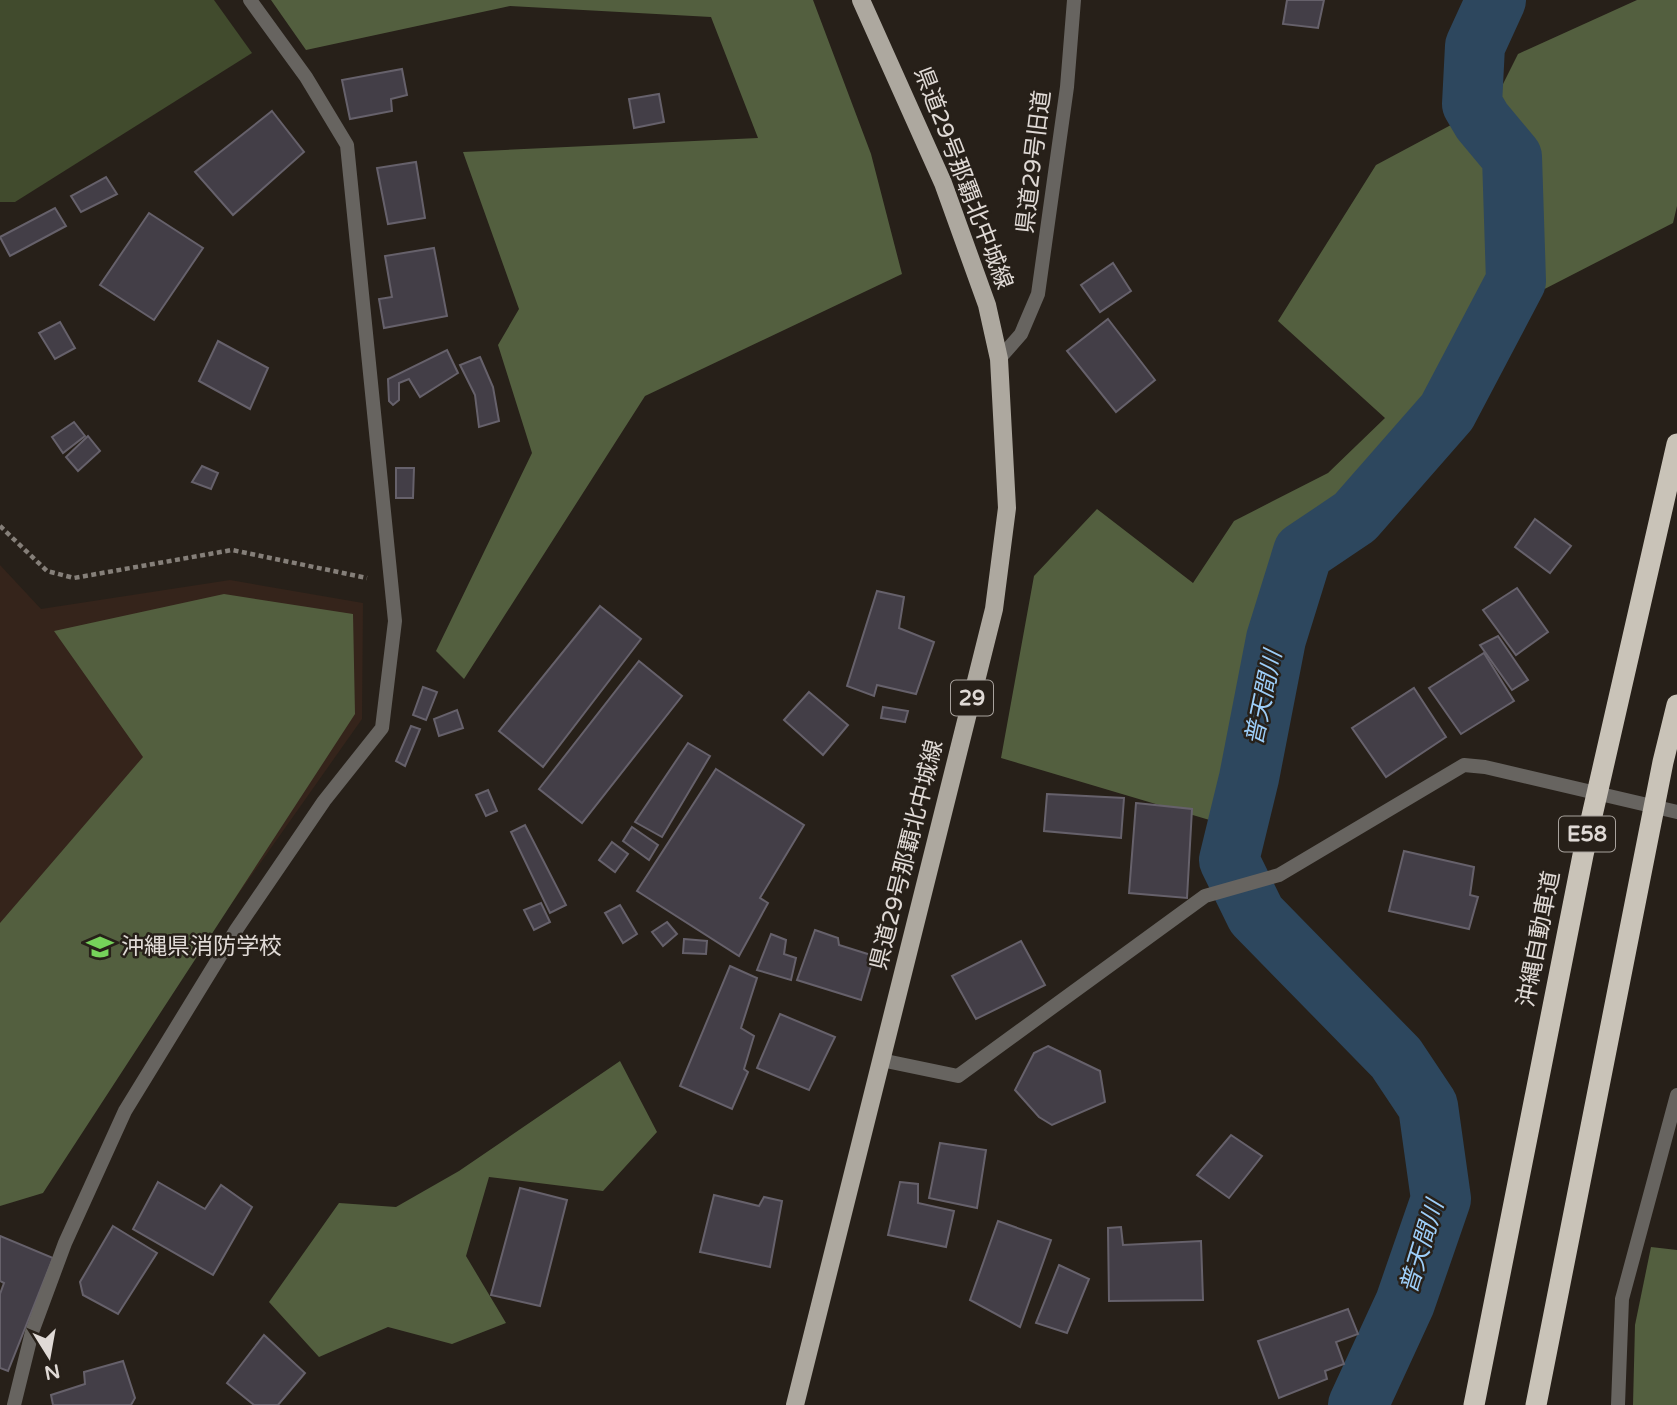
<svg xmlns="http://www.w3.org/2000/svg" width="1677" height="1405" viewBox="0 0 1677 1405" font-family="'Varela Round','Noto Sans JP',sans-serif">
<style>
.education{fill:#35241b}
.green{fill:#414b2d}
.forest{fill:#535f3f}
.lines{fill:none;stroke-linecap:round;stroke-linejoin:round}
.river{stroke:#2d475e;stroke-width:60}
.building{fill:#433e47;stroke:#66616b;stroke-width:2}
.path{stroke:#857f79;stroke-width:4.5;stroke-dasharray:5 3.5;stroke-linecap:butt}
.minor{stroke:#676460;stroke-width:14}
.primary{stroke:#ada89f;stroke-width:18}
.motorway{stroke:#c9c3b8;stroke-width:21}
.labels{text-anchor:middle;dominant-baseline:central;stroke-width:5;stroke-linejoin:round;paint-order:stroke}
.shield{fill:#272019;stroke:#a8a29d;stroke-width:2}
.shield-label{font-size:21px;font-weight:bold;fill:#e0dad6}
.street-label{font-size:23px;fill:#e0dad6;stroke:#272019}
.poi-label{font-size:23px;fill:#e0dad6;stroke:#272019;text-anchor:start}
.water-label{font-size:24px;font-style:italic;fill:#9dcef9;stroke:#272019}
</style>
<rect width="100%" height="100%" fill="#272019"/>
<path class="education" d="M0 565 41 609 230 580 363 603 362 719 40 1175 0 1183Z"/>
<path class="green" d="M0 0H214L252 53 15 202H0Z"/>
<g class="forest">
<path d="M271 0H813L871 154 902 274 645 396 464 679 436 651 532 453 498 345 519 309 463 152 758 138 711 17 510 6 306 50Z"/>
<path d="M1637 0H1677V206L1673 223 1529 297 1416 446 1374 509 1298 543 1266 623 1253 737 1223 824 1001 758 1034 576 1097 509 1193 583 1234 521 1328 473 1385 418 1278 321 1376 165 1494 102 1518 54Z"/>
<path d="M224 594 353 614 355 714 43 1193 0 1206V923L143 757 54 631Z"/>
<path d="M620 1061 657 1132 603 1191 489 1177 466 1256 506 1323 452 1344 388 1327 319 1357 269 1302 339 1203 396 1207 459 1171Z"/>
<path d="M1651 1247 1677 1250V1405H1633L1635 1325Z"/>
</g>
<g class="lines">
<path class="river" d="M1358 1405 1405 1303 1441 1199 1428 1106 1396 1058 1256 915 1229 860 1249 778 1276 639 1303 552 1355 517 1447 412 1516 281 1512 157 1482 121 1472 104 1475 46 1496 0"/>
</g>
<g class="building">
<path d="M1287 0H1324L1318 28 1283 24Z"/>
<path d="M402 69 407 95 391 99 392 111 350 119 342 80Z"/>
<path d="M659 94 664 122 634 128 629 99Z"/>
<path d="M272 111 304 152 233 215 195 172Z"/>
<path d="M416 162 425 218 388 224 377 168Z"/>
<path d="M106 177 117 194 81 212 71 196Z"/>
<path d="M55 208 66 226 10 256 0 237Z"/>
<path d="M149 213 203 248 154 320 100 285Z"/>
<path d="M434 248 447 316 384 328 379 299 392 297 385 256Z"/>
<path d="M1113 263 1131 291 1100 312 1081 285Z"/>
<path d="M1108 319 1155 380 1116 412 1067 351Z"/>
<path d="M60 322 75 348 55 359 39 333Z"/>
<path d="M218 341 268 368 250 409 199 381Z"/>
<path d="M447 350 458 373 420 397 409 379 399 383V400L393 405 389 401 388 379Z"/>
<path d="M480 357 493 387 499 421 479 427 475 395 460 365Z"/>
<path d="M74 422 85 436 63 453 52 437Z"/>
<path d="M88 436 100 451 78 471 66 457Z"/>
<path d="M202 466 218 473 211 489 192 482Z"/>
<path d="M396 468H414L413 498H396Z"/>
<path d="M1535 519 1571 546 1550 573 1515 547Z"/>
<path d="M1517 588 1548 632 1516 655 1483 610Z"/>
<path d="M877 591 904 597 899 628 934 642 916 694 877 685 874 696 847 686Z"/>
<path d="M600 606 641 639 543 767 499 731Z"/>
<path d="M1498 636 1528 680 1512 690 1480 645Z"/>
<path d="M1484 653 1514 701 1461 734 1429 688Z"/>
<path d="M639 661 682 696 582 823 539 789Z"/>
<path d="M423 687 437 692 426 720 413 715Z"/>
<path d="M1414 688 1446 737 1386 777 1352 728Z"/>
<path d="M809 692 848 725 823 755 784 720Z"/>
<path d="M883 707 908 711 905 722 881 718Z"/>
<path d="M457 710 463 728 439 736 434 719Z"/>
<path d="M411 726 420 729 405 766 396 761Z"/>
<path d="M688 743 710 756 662 837 635 822Z"/>
<path d="M716 769 804 825 760 898 768 903 739 956 637 891Z"/>
<path d="M488 790 497 811 486 816 476 795Z"/>
<path d="M1047 794 1124 798 1121 838 1044 831Z"/>
<path d="M1136 803 1192 809 1187 898 1129 893Z"/>
<path d="M525 825 566 905 550 913 511 832Z"/>
<path d="M632 827 658 845 649 860 623 841Z"/>
<path d="M612 842 628 854 615 872 599 860Z"/>
<path d="M1404 851 1474 867 1470 895 1478 897 1469 929 1389 911Z"/>
<path d="M541 903 550 922 534 930 524 910Z"/>
<path d="M620 905 637 934 623 943 605 913Z"/>
<path d="M667 922 677 934 663 946 652 932Z"/>
<path d="M815 930 838 938 839 945 874 956 861 1000 797 980Z"/>
<path d="M771 934 786 940 784 954 796 958 791 980 757 970Z"/>
<path d="M684 939 707 941 706 954 683 953Z"/>
<path d="M1021 941 1045 985 976 1019 952 976Z"/>
<path d="M730 966 757 978 741 1028 754 1036 744 1069 748 1072 732 1109 680 1086Z"/>
<path d="M780 1014 835 1037 809 1090 757 1068Z"/>
<path d="M1048 1046 1100 1071 1105 1102 1052 1125 1039 1117 1015 1090 1034 1053Z"/>
<path d="M1231 1135 1262 1156 1229 1198 1197 1175Z"/>
<path d="M940 1143 986 1150 977 1208 929 1198Z"/>
<path d="M158 1182 205 1209 221 1185 252 1207 213 1275 133 1229Z"/>
<path d="M900 1182 918 1184V1203L954 1211 946 1247 888 1235Z"/>
<path d="M520 1188 567 1200 540 1306 491 1295Z"/>
<path d="M714 1195 759 1206 764 1197 782 1201 770 1267 700 1252Z"/>
<path d="M998 1221 1051 1240 1020 1327 970 1300Z"/>
<path d="M113 1226 157 1253 118 1314 83 1295 80 1282Z"/>
<path d="M1121 1227 1123 1245 1201 1241 1203 1300 1109 1301 1108 1228Z"/>
<path d="M0 1236 53 1258 8 1371 0 1368V1294L4 1283 0 1281Z"/>
<path d="M1059 1265 1089 1279 1067 1333 1036 1323Z"/>
<path d="M1348 1309 1358 1334 1336 1342 1344 1364 1325 1371 1327 1379 1279 1398 1258 1341Z"/>
<path d="M264 1335 305 1373 278 1405H254L227 1383Z"/>
<path d="M123 1361 135 1398 131 1405H53L51 1395 85 1384 84 1372Z"/>
</g>
<g class="lines">
<path class="path" d="M0 526 47 571 74 578 232 550 367 578"/>
<g class="minor">
<path d="M999 359 1021 334 1038 294 1067 87 1074 0"/>
<path d="M881 1060 958 1076 1205 896 1279 875 1464 765 1485 767 1677 812"/>
<path d="M14 1405 32 1332 65 1243 125 1111 236 930 324 801 382 728 395 621 347 145 306 77 250 0"/>
<path d="M1618 1405 1622 1299 1677 1095"/>
</g>
<path class="primary" d="M795 1405 994 609 1007 508 999 359 987 305 943 183 861 0"/>
<g class="motorway">
<path d="M1474 1405 1583 855 1677 444"/>
<path d="M1536 1405 1663 762 1677 705"/>
</g>
</g>
<defs>
<symbol id="school-bare" viewBox="-9 -9 18 18"><path d="M0-5L7-2L0 1L-7-2ZM-4 1L0 2.5L4 1V4Q0 6-4 4Z" fill="#76d25a" stroke="#272019" stroke-width="2.5" paint-order="stroke"/></symbol>
</defs>
<g fill-rule="evenodd">
<use href="#school-bare" x="81" y="928" width="38" height="38"/>
</g>
<g class="labels">
<g class="shield">
<rect x="951" y="680.5" width="42" height="35" rx="5"/>
<rect x="1559" y="816.5" width="56" height="35" rx="5"/>
</g>
<g class="shield-label">
<text x="972" y="698">29</text>
<text x="1587" y="834">E58</text>
</g>
<g class="street-label">
<text transform="translate(1034 162) rotate(-83)">県道29号旧道</text>
<text transform="translate(963 178) rotate(69)">県道29号那覇北中城線</text>
<text transform="translate(907 855) rotate(-76)">県道29号那覇北中城線</text>
<text transform="translate(1539 939) rotate(-79)">沖縄自動車道</text>
</g>
<g class="poi-label">
<text x="121" y="947">沖縄県消防学校</text>
</g>
<g class="water-label">
<text transform="translate(1264 698) rotate(-78)">普天間川</text>
<text transform="translate(1422 1247) rotate(-73)">普天間川</text>
</g>
</g>
<g transform="translate(49 1356) rotate(169)" stroke="#272019" stroke-width="5" paint-order="stroke">
<path d="M0-5L12 26L0 18L-12 26Z" fill="#e0dad6"/>
<text y="-10" font-size="19" font-weight="bold" text-anchor="middle" fill="#e0dad6">N</text>
</g>
</svg>
